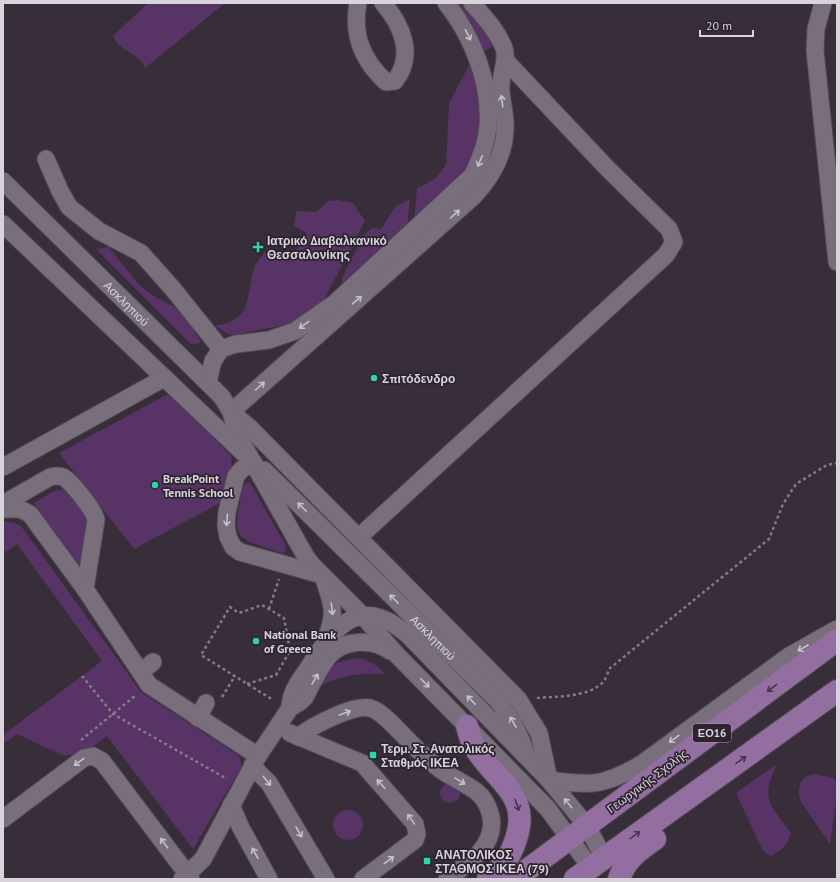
<svg xmlns="http://www.w3.org/2000/svg" width="840" height="882" viewBox="0 0 840 882" font-family="'PT Sans',sans-serif">
<style>
.green{fill:#583365}
.lines{fill:none;stroke-linecap:round;stroke-linejoin:round}
.minor-casing{stroke:#524b55;stroke-width:19}
.major-casing{stroke:#524b55;stroke-width:24}
.path{stroke:#837c86;stroke-width:2.5;stroke-dasharray:3 3;stroke-linecap:butt}
.minor{stroke:#786e7c;stroke-width:17}
.major{stroke:#936fa1;stroke-width:22}
.oneway{stroke:#c6c0c9}
.oneway2{stroke:#46374c}
.poi-dot{fill:#2cd5ab;stroke:#2d2430;stroke-width:1.5}
.labels{text-anchor:middle;dominant-baseline:central;stroke-width:3.5;stroke-linejoin:round;paint-order:stroke}
.shield{fill:#2d2430;stroke:#a59fa8;stroke-width:1}
.shield-label{font-size:11px;font-weight:bold;fill:#d9d4dc}
.poi-label{font-size:12px;font-weight:bold;fill:#d9d4dc;stroke:#2d2430;text-anchor:start}
.street-label{font-size:12px;fill:#d9d4dc;stroke:#2d2430}
</style>
<rect width="100%" height="100%" fill="#372e3a"/>
<g class="green">
<path d="M148 3H225L145 68C138 51 119 52 113 36Z"/>
<path d="M452 3H461L495 42 492 47 484 51 482 50Z"/>
<path d="M473 58 485 117 474 166 414 221 417 188 435 179 446 165 449 103Z"/>
<path d="M410 199 407 226 345 283 342 284V278L364 235 372 228 381 229 396 206Z"/>
<path d="M337 200 353 203 365 221 325 298 315 311 290 324 232 335 226 333 216 326C254 318 245 298 254 269 256 261 264 254 269 248L289 261 307 233 294 226 296 211 316 212 328 201Z"/>
<path d="M109 247 138 284 152 295 184 312 201 343 191 344 96 249Z"/>
<path d="M170 393 231 456 232 468 220 503 134 549 59 453Z"/>
<path d="M248 482 251 484 286 546 285 552 282 553C230 536 233 539 243 486Z"/>
<path d="M64 489 68 490 88 518 82 572 34 503 54 491Z"/>
<path d="M3 521 15 523 21 526 141 692 239 756 242 766 193 849 107 736 82 755H62L17 734 3 744V735L102 661 17 544 6 552 3 548Z"/>
<path d="M361 658 374 664 386 674C360 673 339 675 316 688 331 664 333 661 361 658Z"/>
<path d="M777 764C760 799 770 805 791 833 787 845 783 850 771 856L763 851 736 793Z"/>
<path d="M814 774 833 778 837 782V795L830 844 801 802C796 789 800 776 814 774Z"/>
<circle cx="450" cy="793" r="10"/>
<circle cx="348" cy="825" r="15"/>
</g>
<g class="lines">
<defs>
<g id="minor">
<path d="M358 3C352 35 362 60 386 82L395 81C415 55 402 25 383 3"/>
<path d="M472 3C484 17 497 30 504 48 508 59 501 73 501 84 500 97 505 110 505 124 506 153 492 177 473 197L231 412 249 427 518 699 539 733 549 780"/>
<path d="M823 3 816 29 815 51 837 262"/>
<path d="M46 159 60 191 69 207 99 231 141 253 173 289 221 349"/>
<path id="s1" d="M3 181 222 397 231 412 237 434 306 557 313 566 362 615 397 655 548 809 591 868"/>
<path d="M3 224 254 463 242 469 236 476 227 512 226 525 228 537 233 547 240 552 322 575"/>
<path d="M208 382 213 361 221 349 236 344 269 340 295 331 335 303 473 175C480 159 487 143 488 125 491 83 472 35 446 3"/>
<path d="M3 467 164 378"/>
<path id="s2" d="M264 470 498 701C511 718 520 733 526 754"/>
<path d="M3 504 50 477C54 476 58 475 63 477 71 481 95 511 96 520L85 589"/>
<path d="M3 509H20L30 514 85 589 149 685 258 756"/>
<path d="M359 537 666 255 674 242 669 229 607 168 505 60"/>
<path d="M324 579C332 604 337 612 326 638"/>
<path d="M141 672 153 662"/>
<path d="M290 708C290 692 300 680 309 667 336 623 362 594 409 636L549 780 587 826 604 858"/>
<path d="M198 718 206 703"/>
<path d="M290 733 362 763 415 824 417 834 415 840 363 879"/>
<path d="M298 737C312 726 353 704 370 708 384 711 408 742 420 752 427 758 434 765 441 770 453 778 466 784 477 792 483 797 488 806 490 813 499 843 469 864 447 879"/>
<path d="M252 766 269 783 326 879"/>
<path d="M549 780C591 786 603 786 640 765L789 656 837 629"/>
<path d="M231 805 241 828 269 879"/>
<path d="M3 819 84 758 93 756 102 761 191 879"/>
<path d="M182 879 203 859 258 756 290 708 300 702 305 697C312 684 319 668 328 657 343 639 372 638 390 651"/>
</g>
<g id="major">
<path d="M467 726C469 732 470 738 473 744 491 779 532 792 516 839 511 856 502 869 488 879"/>
<path d="M515 879 837 640"/>
<path d="M575 879 837 691"/>
<path d="M619 879C625 860 639 850 655 839"/>
</g>
</defs>
<use href="#minor" class="minor-casing"/>
<use href="#major" class="major-casing"/>
<g class="path">
<path d="M269 609 279 579"/>
<path d="M82 676 113 714 227 779"/>
<path d="M247 684 276 675 290 651 284 618 262 605 239 613 230 607 201 655 273 700"/>
<path d="M222 697 235 676"/>
<path d="M537 698C557 696 589 698 604 681 606 678 608 673 609 669L769 539 783 504 796 484 827 465 837 463"/>
<path d="M81 740 136 695"/>
</g>
<use href="#minor" class="minor"/>
<use href="#major" class="major"/>
</g>
<defs><path id="oneway-shaft" d="M-6 0H5M1.5-3L5.5 0L1.5 3" fill="none" stroke-width="1.6" stroke-linecap="round" stroke-linejoin="round"/></defs>
<g class="oneway">
<use href="#oneway-shaft" transform="translate(468 35) rotate(63)"/>
<use href="#oneway-shaft" transform="translate(502 101) rotate(-97)"/>
<use href="#oneway-shaft" transform="translate(480 161) rotate(113)"/>
<use href="#oneway-shaft" transform="translate(455 214) rotate(-42)"/>
<use href="#oneway-shaft" transform="translate(357 300) rotate(-40)"/>
<use href="#oneway-shaft" transform="translate(304 325) rotate(144)"/>
<use href="#oneway-shaft" transform="translate(260 386) rotate(-42)"/>
<use href="#oneway-shaft" transform="translate(302 507) rotate(-135)"/>
<use href="#oneway-shaft" transform="translate(227 520) rotate(95)"/>
<use href="#oneway-shaft" transform="translate(394 599) rotate(-135)"/>
<use href="#oneway-shaft" transform="translate(332 609) rotate(83)"/>
<use href="#oneway-shaft" transform="translate(803 648) rotate(150)"/>
<use href="#oneway-shaft" transform="translate(315 679) rotate(-60)"/>
<use href="#oneway-shaft" transform="translate(425 683) rotate(45)"/>
<use href="#oneway-shaft" transform="translate(471 700) rotate(-134)"/>
<use href="#oneway-shaft" transform="translate(345 713) rotate(-20)"/>
<use href="#oneway-shaft" transform="translate(513 722) rotate(-120)"/>
<use href="#oneway-shaft" transform="translate(674 739) rotate(144)"/>
<use href="#oneway-shaft" transform="translate(79 762) rotate(144)"/>
<use href="#oneway-shaft" transform="translate(267 781) rotate(51)"/>
<use href="#oneway-shaft" transform="translate(460 781) rotate(32)"/>
<use href="#oneway-shaft" transform="translate(381 784) rotate(-132)"/>
<use href="#oneway-shaft" transform="translate(568 803) rotate(-129)"/>
<use href="#oneway-shaft" transform="translate(411 819) rotate(-125)"/>
<use href="#oneway-shaft" transform="translate(299 832) rotate(60)"/>
<use href="#oneway-shaft" transform="translate(164 843) rotate(-127)"/>
<use href="#oneway-shaft" transform="translate(255 853) rotate(-119)"/>
<use href="#oneway-shaft" transform="translate(389 860) rotate(-37)"/>
</g>
<g class="oneway2">
<use href="#oneway-shaft" transform="translate(772 688) rotate(143)"/>
<use href="#oneway-shaft" transform="translate(741 760) rotate(-35)"/>
<use href="#oneway-shaft" transform="translate(517 805) rotate(71)"/>
<use href="#oneway-shaft" transform="translate(635 835) rotate(-36)"/>
</g>
<g class="poi-dot">
<path d="M256 241h4v4h4v4h-4v4h-4v-4h-4v-4h4z"/>
<circle cx="374" cy="378" r="4"/>
<circle cx="155" cy="485" r="4"/>
<circle cx="256" cy="641" r="4"/>
<rect x="369" y="751" width="8" height="8" rx="2"/>
<rect x="423" y="857" width="8" height="8" rx="2"/>
</g>
<g class="labels">
<rect class="shield" x="693" y="724" width="38" height="18" rx="3"/>
<g class="shield-label">
<text x="712" y="733">ΕΟ16</text>
</g>
<g class="poi-label">
<text x="267" y="240">Ιατρικό Διαβαλκανικό<tspan x="267" dy="14">Θεσσαλονίκης</tspan></text>
<text x="382" y="378">Σπιτόδενδρο</text>
<text x="163" y="478">BreakPoint<tspan x="163" dy="14">Tennis School</tspan></text>
<text x="264" y="634">National Bank<tspan x="264" dy="14">of Greece</tspan></text>
<text x="381" y="748">Τερμ. Στ. Ανατολικός<tspan x="381" dy="14">Σταθμός ΙΚΕΑ</tspan></text>
<text x="435" y="854">ΑΝΑΤΟΛΙΚΟΣ<tspan x="435" dy="14">ΣΤΑΘΜΟΣ ΙΚΕΑ (79)</tspan></text>
</g>
<g class="street-label">
<text stroke="none"><textPath href="#s1" startOffset="174">Ασκληπιού</textPath></text>
<text stroke="none"><textPath href="#s2" startOffset="238">Ασκληπιού</textPath></text>
<text transform="translate(647 781) rotate(-37)">Γεωργικής Σχολής</text>
</g>
</g>
<rect width="840" height="882" fill="none" stroke="#d9d4dc" stroke-width="8"/>
<path d="M700 30v6h53v-6" fill="none" stroke="#d9d4dc" stroke-width="2"/>
<text x="706" y="30" font-size="12" fill="#d9d4dc" stroke="#2d2430" stroke-width="3" paint-order="stroke">20 m</text>
</svg>
